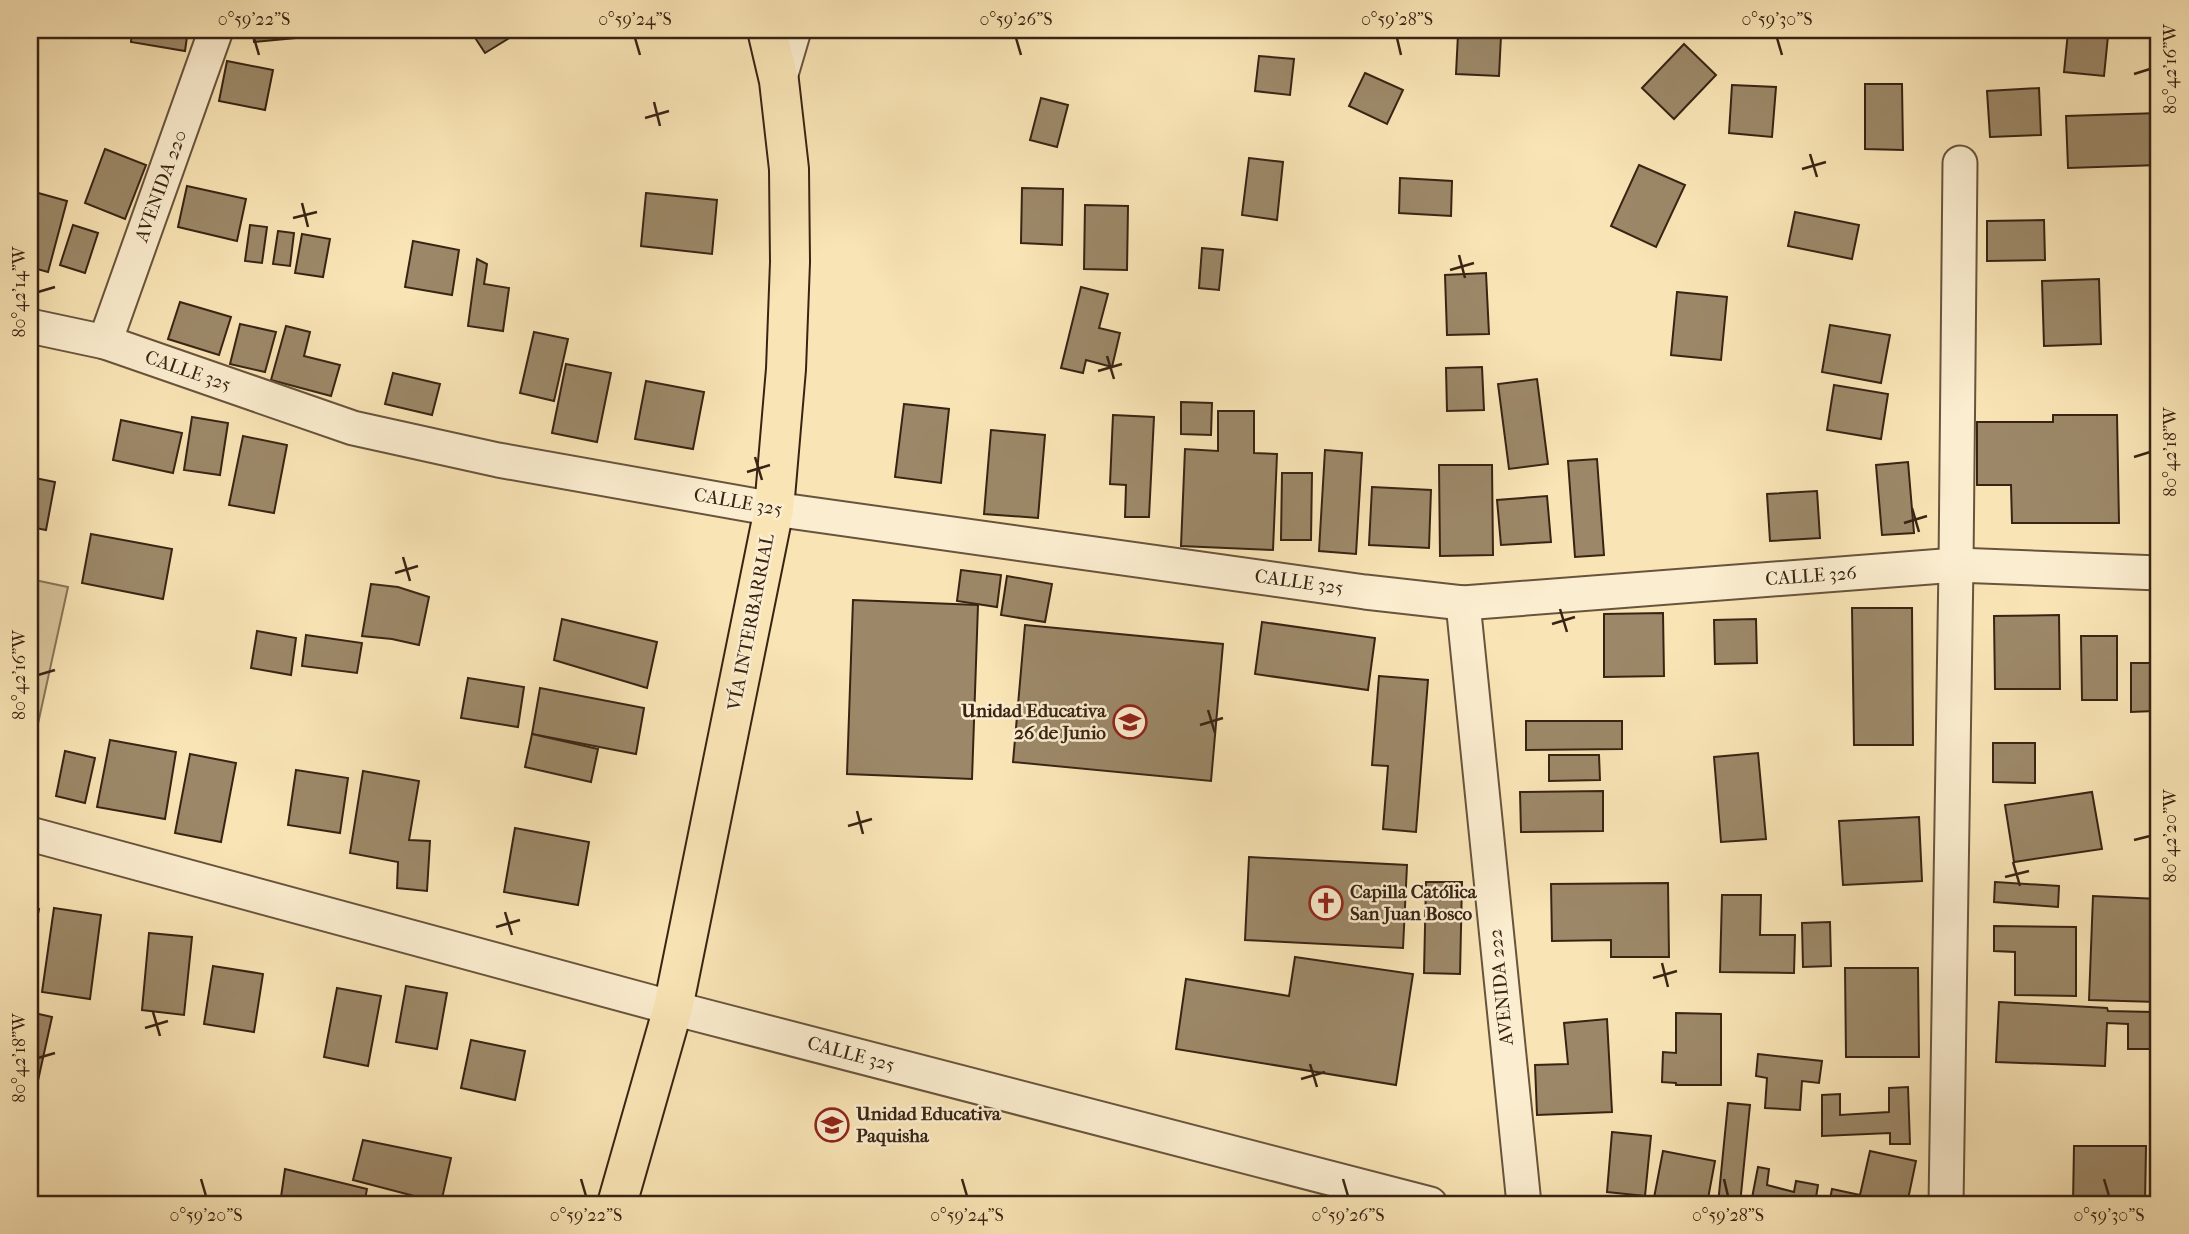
<svg xmlns="http://www.w3.org/2000/svg" width="2189" height="1234" viewBox="0 0 2189 1234" font-family="'IM FELL French Canon',serif">
<style>
.green{fill:#d8c39a;stroke:#887457;stroke-width:2}
.building{fill:#9c8868;stroke:#382414;stroke-width:2}
.lines{fill:none;stroke-linecap:round;stroke-linejoin:round}
.street-casing{stroke:#68543c;stroke-width:37}
.primary-casing{stroke:#382414;stroke-width:42}
.street{stroke:#fbedcf;stroke-width:33}
.primary{stroke:#f9e4b5;stroke-width:38}
.ticks{fill:none;stroke:#382414;stroke-width:2.5}
.labels{text-anchor:middle;dominant-baseline:central;stroke-width:5;stroke-linejoin:round;paint-order:stroke}
.street-label{font-size:19px;fill:#382414;stroke:#fbedcf}
.poi-label{font-size:19px;font-weight:bold;fill:#382414;stroke:#fbedcf;text-anchor:start}
.neatline{fill:none;stroke:#382414;stroke-width:2.5}
.ticks-label{font-size:18px;text-anchor:middle;fill:#382414}
</style>
<rect width="100%" height="100%" fill="#f9e4b5"/>
<filter id="stains"><feTurbulence type="fractalNoise" baseFrequency=".00286" numOctaves="4"/><feColorMatrix values="0 0 0 0 .2 0 0 0 0 .09 0 0 0 0 .02 0 0 0 .5 -.17"/></filter>
<radialGradient id="worn" r=".72"><stop offset=".6" stop-color="#630" stop-opacity="0"/><stop offset="1" stop-color="#630" stop-opacity=".3"/></radialGradient>
<path class="green" d="M30 579 68 587 30 760Z"/>
<g class="building">
<path d="M132 30H188L185 51 131 42Z"/>
<path d="M253 30H294L295 38 254 42Z"/>
<path d="M470 30H518L519 32 485 53Z"/>
<path d="M1753 30H1784L1781 38Z"/>
<path d="M2068 32 2108 36 2104 76 2064 72Z"/>
<path d="M1458 34 1501 36 1499 76 1456 74Z"/>
<path d="M1684 44 1716 75 1674 119 1642 88Z"/>
<path d="M1259 56 1294 59 1290 95 1255 91Z"/>
<path d="M227 61 273 70 265 110 219 101Z"/>
<path d="M1365 73 1403 90 1387 124 1349 106Z"/>
<path d="M1865 84H1902L1903 150 1865 149Z"/>
<path d="M1732 85 1776 87 1772 137 1729 133Z"/>
<path d="M2039 88 2041 135 1990 137 1987 91Z"/>
<path d="M1041 98 1068 105 1057 147 1030 140Z"/>
<path d="M2159 113V165L2068 168 2066 116Z"/>
<path d="M105 149 146 165 125 219 85 203Z"/>
<path d="M1249 158 1283 162 1277 220 1242 215Z"/>
<path d="M1639 165 1685 185 1656 247 1611 226Z"/>
<path d="M1400 178 1452 181 1451 216 1399 213Z"/>
<path d="M187 186 246 199 237 241 178 227Z"/>
<path d="M1022 188 1063 189 1062 245 1021 243Z"/>
<path d="M31 191 67 201 48 272 30 267Z"/>
<path d="M646 193 717 200 712 254 641 246Z"/>
<path d="M2159 198V345H2155L2153 199Z"/>
<path d="M1085 205 1128 206 1127 270 1084 269Z"/>
<path d="M1795 212 1859 225 1852 259 1788 246Z"/>
<path d="M2044 220 2045 260 1987 261V221Z"/>
<path d="M73 225 98 233 85 273 60 265Z"/>
<path d="M250 225 267 227 262 263 245 261Z"/>
<path d="M278 231 294 233 290 266 273 264Z"/>
<path d="M302 234 330 239 323 277 295 273Z"/>
<path d="M413 241 459 250 452 295 405 287Z"/>
<path d="M1202 248 1223 250 1219 290 1199 288Z"/>
<path d="M477 259 487 264 484 284 509 288 503 331 468 326Z"/>
<path d="M1486 273 1489 334 1447 335 1445 275Z"/>
<path d="M2099 279 2101 344 2044 346 2042 281Z"/>
<path d="M1081 287 1108 294 1099 328 1120 333 1112 367 1086 360 1083 373 1061 368Z"/>
<path d="M1677 292 1727 297 1721 360 1671 355Z"/>
<path d="M180 302 231 317 219 355 168 339Z"/>
<path d="M240 324 276 332 265 372 230 364Z"/>
<path d="M1830 325 1890 335 1881 383 1822 372Z"/>
<path d="M286 326 310 332 304 356 340 365 331 396 271 380Z"/>
<path d="M534 332 568 339 554 401 520 393Z"/>
<path d="M566 364 611 373 597 442 552 433Z"/>
<path d="M1482 367 1484 410 1447 411 1446 368Z"/>
<path d="M393 373 440 384 432 415 385 404Z"/>
<path d="M1537 379 1548 464 1509 469 1498 384Z"/>
<path d="M646 381 704 392 693 449 635 439Z"/>
<path d="M1834 385 1888 394 1881 439 1827 430Z"/>
<path d="M1181 402 1212 403 1211 435 1181 434Z"/>
<path d="M904 404 949 409 941 483 895 477Z"/>
<path d="M1218 411H1254V453L1277 454 1273 550 1181 546 1185 449 1218 451Z"/>
<path d="M2152 413H2159V526H2155Z"/>
<path d="M1113 415 1154 417 1149 517H1125L1126 485 1110 484Z"/>
<path d="M2053 415H2117L2119 523H2012L2011 485H1977V422H2053Z"/>
<path d="M192 417 228 423 220 475 184 470Z"/>
<path d="M121 420 182 433 173 473 113 460Z"/>
<path d="M991 430 1045 435 1038 518 984 514Z"/>
<path d="M243 436 287 445 274 513 229 505Z"/>
<path d="M1325 450 1362 453 1356 554 1319 551Z"/>
<path d="M1597 459 1604 555 1575 557 1568 461Z"/>
<path d="M1908 462 1914 533 1882 535 1876 465Z"/>
<path d="M1439 465H1492L1493 555 1440 556Z"/>
<path d="M1282 473H1312L1311 540H1281Z"/>
<path d="M30 477 55 482 46 530 30 527Z"/>
<path d="M1372 487 1431 490 1429 548 1369 545Z"/>
<path d="M1817 491 1820 538 1770 541 1767 494Z"/>
<path d="M1547 496 1551 542 1501 545 1497 500Z"/>
<path d="M91 534 172 549 163 599 82 583Z"/>
<path d="M961 570 1001 575 997 607 957 601Z"/>
<path d="M1007 576 1052 584 1045 622 1001 615Z"/>
<path d="M371 584 398 587 429 597 419 645 392 639 362 636Z"/>
<path d="M853 600 978 605 972 779 847 774Z"/>
<path d="M1852 608H1912L1913 745H1854Z"/>
<path d="M1663 613 1664 676 1604 677V614Z"/>
<path d="M2059 615 2060 689H1995L1994 616Z"/>
<path d="M562 619 657 642 647 688 554 660Z"/>
<path d="M1756 619 1757 663 1715 664 1714 620Z"/>
<path d="M1262 622 1375 638 1368 690 1255 674Z"/>
<path d="M1025 625 1223 644 1211 781 1013 762Z"/>
<path d="M257 631 296 638 291 675 251 668Z"/>
<path d="M306 635 362 643 357 673 302 666Z"/>
<path d="M2081 636H2117V700H2082Z"/>
<path d="M2131 663H2154V711L2131 712Z"/>
<path d="M1379 676 1428 680 1416 832 1383 829 1388 766 1372 765Z"/>
<path d="M468 678 524 687 518 727 461 718Z"/>
<path d="M540 688 644 708 636 754 532 734Z"/>
<path d="M1526 721H1622V749L1526 750Z"/>
<path d="M532 734 598 749 591 782 525 767Z"/>
<path d="M110 740 176 752 165 819 97 807Z"/>
<path d="M1993 743H2035V783L1993 782Z"/>
<path d="M65 751 95 758 85 803 56 796Z"/>
<path d="M1758 753 1766 839 1721 842 1714 757Z"/>
<path d="M190 754 236 763 221 842 175 833Z"/>
<path d="M1549 755H1599L1600 780 1549 781Z"/>
<path d="M296 770 348 778 340 833 288 825Z"/>
<path d="M363 771 419 781 409 840 430 841 427 891 397 888 398 862 350 853Z"/>
<path d="M1603 791V831L1521 832 1520 792Z"/>
<path d="M2092 792 2102 849 2014 862 2005 805Z"/>
<path d="M1919 817 1922 881 1843 885 1839 821Z"/>
<path d="M515 828 589 842 578 905 504 892Z"/>
<path d="M1249 857 1407 865 1403 948 1245 940Z"/>
<path d="M1426 882H1462L1460 974 1424 973Z"/>
<path d="M1995 882 2059 886 2058 907 1994 902Z"/>
<path d="M1668 883 1669 957H1611V940L1552 941 1551 884Z"/>
<path d="M1722 895H1761L1760 935H1795L1794 973 1720 972Z"/>
<path d="M2093 896 2159 899 2157 1002 2089 1000Z"/>
<path d="M30 907 39 909 30 952Z"/>
<path d="M54 908 101 915 90 999 42 992Z"/>
<path d="M1830 922 1831 966 1803 967 1802 923Z"/>
<path d="M1994 926 2076 927V996L2015 995V952L1994 951Z"/>
<path d="M149 933 192 937 184 1015 142 1010Z"/>
<path d="M1295 957 1413 974 1396 1085 1176 1049 1186 979 1289 996Z"/>
<path d="M213 966 263 974 254 1032 204 1024Z"/>
<path d="M1845 968H1918L1919 1057H1846Z"/>
<path d="M406 986 447 993 437 1049 396 1042Z"/>
<path d="M337 988 381 996 368 1066 324 1057Z"/>
<path d="M1999 1002 2107 1008 2108 1011 2153 1012 2152 1049H2128V1024L2107 1023 2105 1066 1996 1062Z"/>
<path d="M30 1012 52 1017 30 1117Z"/>
<path d="M1676 1013 1721 1014V1085H1676V1083L1662 1082 1663 1052 1676 1053Z"/>
<path d="M1607 1019 1612 1112 1537 1115 1535 1065 1568 1064 1564 1023Z"/>
<path d="M471 1040 525 1051 515 1100 461 1088Z"/>
<path d="M1758 1054 1822 1061 1819 1083 1802 1081 1800 1110 1765 1108 1767 1078 1756 1076Z"/>
<rect x="2151" y="1067" width="8" height="27"/>
<path d="M1908 1087 1910 1144H1890V1133L1822 1136V1095L1840 1094V1115L1889 1112V1088Z"/>
<path d="M1728 1103 1750 1105 1740 1204H1718Z"/>
<path d="M2155 1103H2159V1130L2152 1129Z"/>
<path d="M1612 1132 1651 1136 1645 1196 1607 1192Z"/>
<path d="M363 1140 451 1158 441 1203 353 1180Z"/>
<path d="M2074 1146H2146L2145 1204H2073Z"/>
<path d="M1663 1151 1715 1161 1707 1204 1653 1203Z"/>
<path d="M1870 1151 1916 1161 1907 1204H1829L1832 1189 1860 1195Z"/>
<path d="M2157 1156H2159V1204H2155Z"/>
<path d="M1758 1167 1769 1169 1767 1185 1794 1192 1796 1181 1818 1185 1815 1204 1751 1203Z"/>
<path d="M285 1169 367 1189 364 1204H280Z"/>
</g>
<g class="lines">
<defs>
<g id="street">
<path d="M779 81 794 30"/>
<path d="M30 326 105 342 353 428 498 460 774 509 1365 592 1463 603 1956 565 2159 573"/>
<path d="M105 342 216 30"/>
<path d="M1463 603 1524 1204"/>
<path d="M30 834 673 1008 1430 1204"/>
<path d="M1946 1204 1956 565 1960 163"/>
</g>
<path id="primary" d="M617 1204 673 1008 774 509 786 369 790 262 789 169 779 81 767 30"/>
</defs>
<use href="#street" class="street-casing"/>
<use href="#primary" class="primary-casing"/>
<use href="#street" class="street"/>
<use href="#primary" class="primary"/>
</g>
<path class="ticks" d="M254 38 259 55M635 38 640 55M1016 38 1021 55M1397 38 1401 55M1777 38 1782 55M2134 74 2150 69M654 102 660 126M645 118 669 111M1810 154 1817 177M1802 169 1826 162M302 203 308 227M293 218 317 212M1459 255 1465 278M1450 270 1474 263M38 292 55 287M1107 356 1114 379M1098 371 1122 364M755 457 762 480M2134 457 2150 452M747 472 770 465M1912 508 1919 532M1904 523 1927 516M403 557 410 581M395 573 418 566M1560 609 1567 632M1552 624 1575 617M38 675 55 670M1208 710 1215 733M1200 725 1223 718M857 811 863 834M848 826 872 819M2134 840 2150 836M2013 862 2020 886M2005 877 2029 871M505 912 512 935M496 927 520 920M1662 963 1668 987M1653 978 1677 971M153 1012 160 1036M145 1028 168 1021M38 1058 55 1053M1310 1064 1317 1087M1301 1079 1325 1072M201 1179 206 1196M581 1179 586 1196M962 1179 967 1196M1343 1179 1348 1196M1724 1179 1728 1196M2104 1179 2109 1196"/>
<defs>
<symbol id="school-ring" viewBox="-11 -11 22 22"><circle r="9.5" fill="#fbedcf" stroke="#8f2418" stroke-width="1.5"/><path d="M0-5L7-2L0 1L-7-2ZM-4 1L0 2.5L4 1V4Q0 6-4 4Z" fill="#8f2418"/></symbol>
<symbol id="church-ring" viewBox="-11 -11 22 22"><circle r="9.5" fill="#fbedcf" stroke="#8f2418" stroke-width="1.5"/><path d="M-1.2-6h2.4v3.5h3.3v2.4h-3.3V6h-2.4V-.1h-3.3v-2.4h3.3Z" fill="#8f2418"/></symbol>
</defs>
<g fill-rule="evenodd">
<use href="#school-ring" x="1111" y="703" width="38" height="38"/>
<use href="#church-ring" x="1307" y="884" width="38" height="38"/>
<use href="#school-ring" x="813" y="1106" width="38" height="38"/>
</g>
<g class="labels">
<g class="street-label">
<text transform="translate(161 186) rotate(-70)">AVENIDA 220</text>
<text transform="translate(188 371) rotate(19)">CALLE 325</text>
<text transform="translate(738 502) rotate(10)">CALLE 325</text>
<text transform="translate(1811 576) rotate(-4)">CALLE 326</text>
<text transform="translate(1299 582) rotate(8)">CALLE 325</text>
<text transform="translate(751 622) rotate(-79)">VÍA INTERBARRIAL</text>
<text transform="translate(1501 987) rotate(-96)">AVENIDA 222</text>
<text transform="translate(851 1054) rotate(15)">CALLE 325</text>
</g>
<g class="poi-label">
<text x="1106" y="711" text-anchor="end">Unidad Educativa<tspan x="1106" dy="22">26 de Junio</tspan></text>
<text x="1350" y="892">Capilla Católica<tspan x="1350" dy="22">San Juan Bosco</tspan></text>
<text x="856" y="1114">Unidad Educativa<tspan x="856" dy="22">Paquisha</tspan></text>
</g>
</g>
<rect width="2189" height="1234" fill="none" stroke="#f9e4b5" stroke-width="77"/>
<rect x="38" y="38" width="2112" height="1158" class="neatline"/>
<g class="ticks-label">
<text x="254" y="25">0°59'22"S</text>
<text x="635" y="25">0°59'24"S</text>
<text x="1016" y="25">0°59'26"S</text>
<text x="1397" y="25">0°59'28"S</text>
<text x="1777" y="25">0°59'30"S</text>
<text transform="translate(2170 69) rotate(-90)" y="6">80°42'16"W</text>
<text transform="translate(19 292) rotate(-90)" y="6">80°42'14"W</text>
<text transform="translate(2170 452) rotate(-90)" y="6">80°42'18"W</text>
<text transform="translate(19 675) rotate(-90)" y="6">80°42'16"W</text>
<text transform="translate(2170 836) rotate(-90)" y="6">80°42'20"W</text>
<text transform="translate(19 1058) rotate(-90)" y="6">80°42'18"W</text>
<text x="206" y="1221">0°59'20"S</text>
<text x="586" y="1221">0°59'22"S</text>
<text x="967" y="1221">0°59'24"S</text>
<text x="1348" y="1221">0°59'26"S</text>
<text x="1728" y="1221">0°59'28"S</text>
<text x="2109" y="1221">0°59'30"S</text>
</g>
<rect width="100%" height="100%" filter="url(#stains)"/>
<rect width="100%" height="100%" fill="url(#worn)"/>
</svg>
